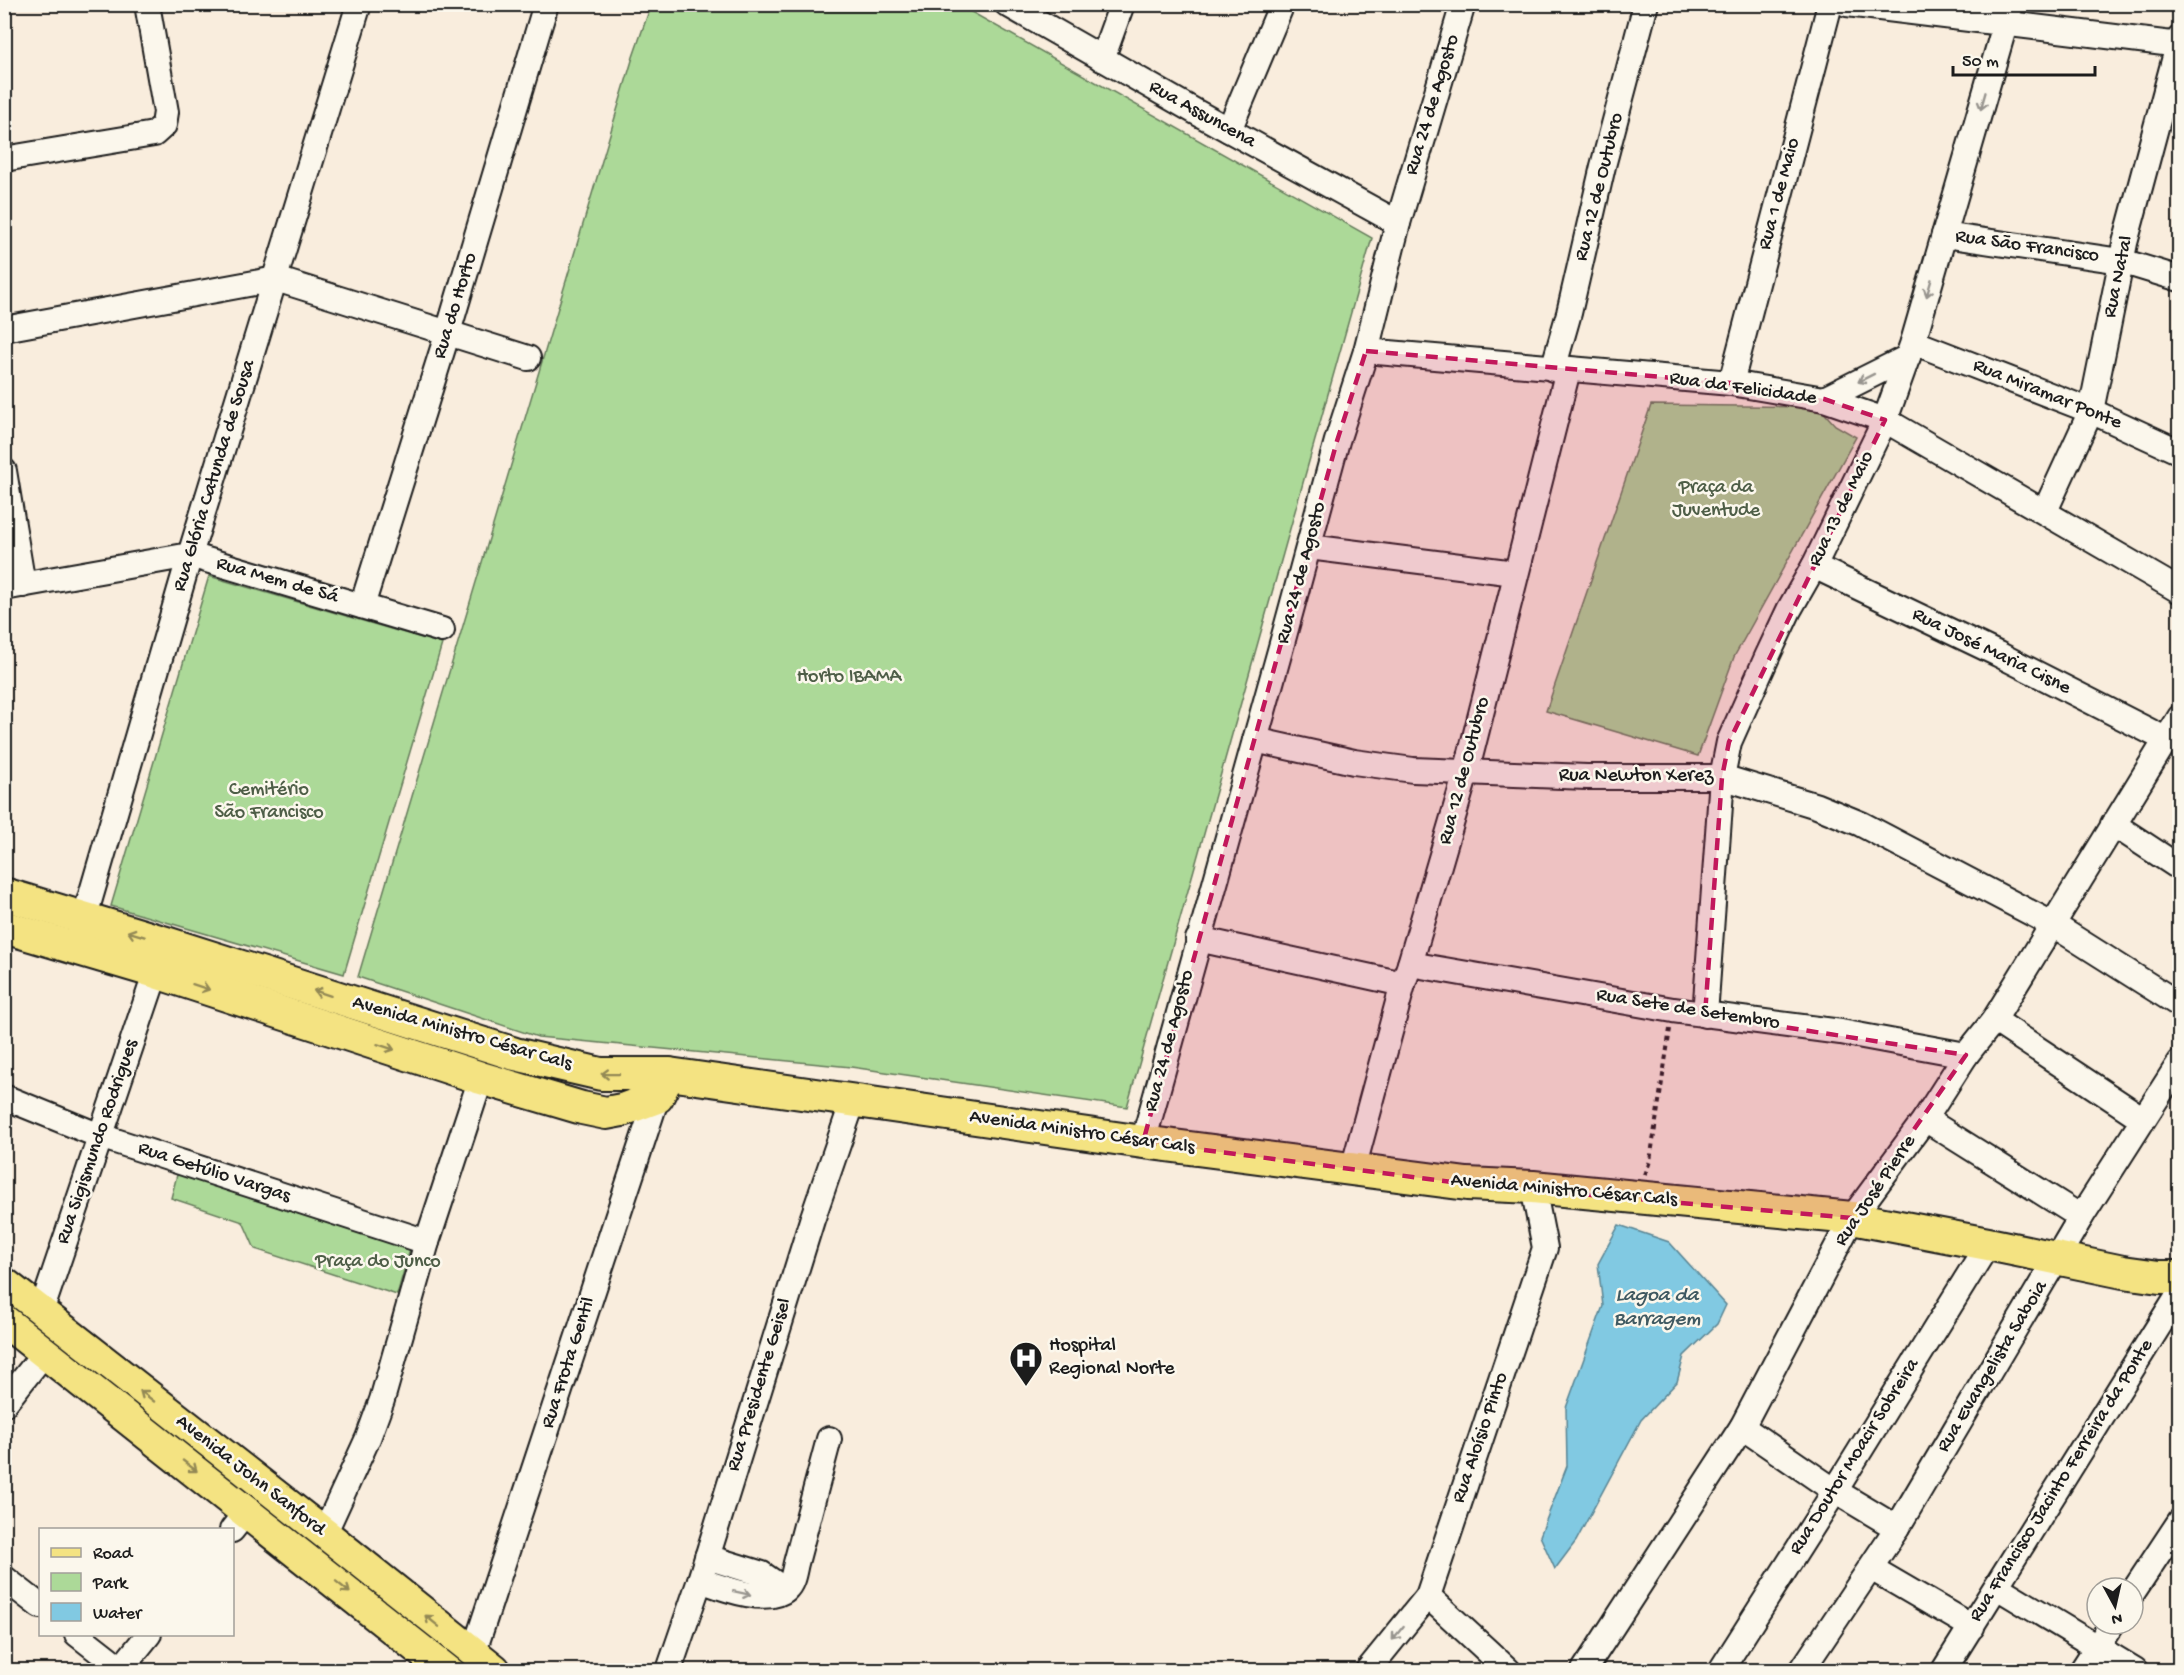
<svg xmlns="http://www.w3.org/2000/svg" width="2184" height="1675" viewBox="0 0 2184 1675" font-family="'Gochi Hand',sans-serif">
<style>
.green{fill:#acd998;stroke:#647a5a;stroke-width:1.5}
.water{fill:#81c9e2;stroke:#598493;stroke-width:1.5}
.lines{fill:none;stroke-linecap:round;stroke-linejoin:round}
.minor-casing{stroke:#1c1c1c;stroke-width:28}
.major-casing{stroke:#1c1c1c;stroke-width:36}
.path{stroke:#1c1c1c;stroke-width:4;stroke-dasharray:4.5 4.5;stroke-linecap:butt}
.minor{stroke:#fbf7ec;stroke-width:24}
.major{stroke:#f4e382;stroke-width:32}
.tram{stroke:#1c1c1c;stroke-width:1.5}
.oneway{stroke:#97948e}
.oneway2{stroke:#938954}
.marked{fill:#c2185b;fill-opacity:0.2;stroke:#c2185b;stroke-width:4.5;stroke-dasharray:12 8;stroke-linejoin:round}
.labels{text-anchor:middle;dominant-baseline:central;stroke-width:5;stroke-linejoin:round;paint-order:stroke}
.street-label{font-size:20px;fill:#1c1c1c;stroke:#fbf7ec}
.park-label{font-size:20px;fill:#4e5e47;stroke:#fbf7ec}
.poi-label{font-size:20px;fill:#1c1c1c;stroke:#fbf7ec;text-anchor:start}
.water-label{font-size:21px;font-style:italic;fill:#3f5961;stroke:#fbf7ec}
</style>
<rect width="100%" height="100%" fill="#f9eddd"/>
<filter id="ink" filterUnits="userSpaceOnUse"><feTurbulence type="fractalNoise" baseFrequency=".0167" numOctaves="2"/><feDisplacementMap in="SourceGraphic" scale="12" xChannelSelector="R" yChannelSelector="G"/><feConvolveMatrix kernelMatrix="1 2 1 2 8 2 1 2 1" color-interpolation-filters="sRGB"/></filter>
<g filter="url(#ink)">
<g class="green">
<path d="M651 5H959L1372 238 1127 1107 851 1067 538 1037 358 977 633 57Z"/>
<path d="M1651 405 1819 407 1835 425 1856 437 1734 657 1698 756 1546 711Z"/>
<path d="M209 576 442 644 344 974 111 906Z"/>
<path d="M178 1171 411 1246 397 1295 255 1249 243 1222 171 1198Z"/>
</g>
<path class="water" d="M1619 1225 1669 1242 1726 1305 1717 1324 1684 1356 1677 1382 1641 1420 1576 1541 1555 1569 1540 1536 1567 1466 1566 1408 1603 1306 1598 1264Z"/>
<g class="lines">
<defs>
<g id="minor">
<path d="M1007 4 1196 112 1398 223"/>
<path d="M1847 4 2180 45"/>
<path d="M1102 59 1122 4"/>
<path d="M1229 130 1282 4"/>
<path d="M4 159 154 134 164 125 166 112 147 4"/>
<path d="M1944 235 2121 261 2180 279"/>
<path d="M4 329 276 279 528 358"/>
<path d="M1913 342 2091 411 2180 452"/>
<path d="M1366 351 1731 383 1824 399 1885 420 2180 591"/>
<path d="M1553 369 1569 313 1603 166 1646 4"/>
<path d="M1731 383 1830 4"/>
<path d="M1824 399 1908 357"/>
<path d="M4 471 23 585"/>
<path d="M2045 511 2091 411 2125 243 2180 38"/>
<path d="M1309 547 1515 573"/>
<path d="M1814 566 1998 654 2167 740"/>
<path d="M4 588 190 555 442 630"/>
<path d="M362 606 448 332 546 4"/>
<path d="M1255 740 1354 762 1413 770 1587 777H1722L1817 806 1861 824 2052 924 2180 1005"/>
<path d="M2113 824 2180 868"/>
<path d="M80 933 190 555 359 4"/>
<path d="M1198 939 1403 984"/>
<path d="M1410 964 1673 1010 1841 1032 1966 1055"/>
<path d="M1705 1015 1722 777 1729 742 1767 657 1789 610 1814 566 1885 420 1913 342 2011 4"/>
<path d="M1994 1020 2143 1119"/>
<path d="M4 1097 100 1136 427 1242"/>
<path d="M1925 1119 2081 1217"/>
<path d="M1143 1142 1281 647 1337 441 1366 351 1398 223 1463 4"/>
<path d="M1353 1169 1403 984 1410 964 1466 773 1568 370"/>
<path d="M41 1312 161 957"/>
<path d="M4 1404 45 1352"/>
<path d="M1742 1427 1835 1491 1897 1528"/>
<path d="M232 1530 247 1511"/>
<path d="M324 1534 368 1438 382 1400 427 1242 481 1078"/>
<path d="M707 1557 762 1574 785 1590"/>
<path d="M1871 1568 1972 1627"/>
<path d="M4 1578 40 1606"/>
<path d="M700 1580C720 1587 768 1606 786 1589 793 1583 794 1571 796 1563L829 1439"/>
<path d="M1997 1587 2135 1670"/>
<path d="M2133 1592 2180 1521"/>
<path d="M1428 1596 1508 1670"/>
<path d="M77 1634 123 1670"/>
<path d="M473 1654 657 1097"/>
<path d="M120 1670 149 1634"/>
<path d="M669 1670 700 1580 812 1220 853 1101"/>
<path d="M1368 1670 1428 1596 1545 1248 1533 1187"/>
<path d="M1584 1670 1742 1427 1852 1218 1925 1119 1966 1055 1994 1020 2180 717"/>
<path d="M1721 1670 1835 1491 1988 1244"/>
<path d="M1802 1670 1897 1528 2081 1217 2180 1062"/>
<path d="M1944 1670 2180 1292"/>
<path d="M2082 1670 2112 1624"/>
</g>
<g id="major">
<path d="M4 894 166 943 515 1054 601 1074H669L1143 1142 1467 1184 1533 1187 1852 1218 1988 1244 2123 1272 2159 1277H2180"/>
<path d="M4 927 156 972 481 1078 582 1108 606 1113 622 1110 657 1097 669 1074"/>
<path d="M4 1284 324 1534 494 1670"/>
<path d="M4 1320 446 1670"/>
</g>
</defs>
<use href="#minor" class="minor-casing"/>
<use href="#major" class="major-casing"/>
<path class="path" d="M1645 1175 1650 1161 1670 1029"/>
<use href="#minor" class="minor"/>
<use href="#major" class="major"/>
<path class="tram" d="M4 1300 472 1670"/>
</g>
<defs><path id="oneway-shaft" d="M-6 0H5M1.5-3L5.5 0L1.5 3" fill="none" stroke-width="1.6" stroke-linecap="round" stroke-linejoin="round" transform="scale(1.5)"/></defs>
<g class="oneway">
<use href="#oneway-shaft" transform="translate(1983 101) rotate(106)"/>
<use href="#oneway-shaft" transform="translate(1929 288) rotate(106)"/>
<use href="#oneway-shaft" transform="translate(1866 378) rotate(153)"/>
<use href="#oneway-shaft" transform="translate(742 1593) rotate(12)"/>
<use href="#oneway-shaft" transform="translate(1398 1633) rotate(129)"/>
</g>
<g class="oneway2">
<use href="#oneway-shaft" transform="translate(136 934) rotate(-163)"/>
<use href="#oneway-shaft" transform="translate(201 987) rotate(18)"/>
<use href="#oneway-shaft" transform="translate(322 993) rotate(-162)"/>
<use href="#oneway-shaft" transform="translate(386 1047) rotate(18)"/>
<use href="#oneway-shaft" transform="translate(610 1074) rotate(-179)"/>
<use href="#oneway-shaft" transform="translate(147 1396) rotate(-142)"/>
<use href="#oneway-shaft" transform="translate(190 1466) rotate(38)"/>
<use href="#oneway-shaft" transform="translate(343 1587) rotate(39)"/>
<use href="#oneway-shaft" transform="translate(432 1621) rotate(-141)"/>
</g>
</g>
<path class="marked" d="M1366 351 1731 383 1824 399 1885 420 1729 742 1722 777 1705 1015 1966 1055 1852 1218 1467 1184 1143 1142 1337 441Z"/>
<defs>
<symbol id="hospital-pin" viewBox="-11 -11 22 30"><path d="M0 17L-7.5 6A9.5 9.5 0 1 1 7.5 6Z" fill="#1c1c1c" stroke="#fbf7ec"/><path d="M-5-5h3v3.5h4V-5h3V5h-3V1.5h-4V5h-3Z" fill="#fff"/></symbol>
</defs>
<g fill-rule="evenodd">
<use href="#hospital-pin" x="1007" y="1339" width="38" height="52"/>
</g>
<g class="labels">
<g class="street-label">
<text transform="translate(1433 105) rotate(-73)">Rua 24 de Agosto</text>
<text transform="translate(1202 115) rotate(29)">Rua Assuncena</text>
<text transform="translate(1600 187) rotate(-76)">Rua 12 de Outubro</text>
<text transform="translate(1780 194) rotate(-75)">Rua 1 de Maio</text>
<text transform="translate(2027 247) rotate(8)">Rua São Francisco</text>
<text transform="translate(2119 277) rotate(-78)">Rua Natal</text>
<text transform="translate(456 306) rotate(-73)">Rua do Horto</text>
<text transform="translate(1743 389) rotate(8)">Rua da Felicidade</text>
<text transform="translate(2047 395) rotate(22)">Rua Miramar Ponte</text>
<text transform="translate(215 476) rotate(-73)">Rua Glória Catunda de Sousa</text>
<text transform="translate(1842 509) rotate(-64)">Rua 13 de Maio</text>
<text transform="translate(1302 573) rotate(-75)">Rua 24 de Agosto</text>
<text transform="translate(277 581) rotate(16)">Rua Mem de Sá</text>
<text transform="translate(1991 652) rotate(26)">Rua José Maria Cisne</text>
<text transform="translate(1465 771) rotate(-75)">Rua 12 de Outubro</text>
<text x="1636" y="776">Rua Newton Xerez</text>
<text transform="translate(1688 1010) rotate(9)">Rua Sete de Setembro</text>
<text transform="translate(462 1034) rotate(16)">Avenida Ministro César Cals</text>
<text transform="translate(1170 1041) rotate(-75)">Rua 24 de Agosto</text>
<text transform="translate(1082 1133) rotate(8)">Avenida Ministro César Cals</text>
<text transform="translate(98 1142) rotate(-71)">Rua Sigismundo Rodrigues</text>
<text transform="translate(214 1173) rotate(18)">Rua Getúlio Vargas</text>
<text transform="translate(1564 1191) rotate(5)">Avenida Ministro César Cals</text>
<text transform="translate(1876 1191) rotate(-56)">Rua José Pierre</text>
<text transform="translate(569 1363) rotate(-72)">Rua Frota Gentil</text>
<text transform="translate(1993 1367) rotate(-59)">Rua Evangelista Saboia</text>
<text transform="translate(760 1385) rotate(-73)">Rua Presidente Geisel</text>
<text transform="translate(1481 1438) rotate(-71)">Rua Aloísio Pinto</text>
<text transform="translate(1855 1457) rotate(-58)">Rua Doutor Moacir Sobreira</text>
<text transform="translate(250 1476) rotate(38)">Avenida John Sanford</text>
<text transform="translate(2062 1481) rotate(-58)">Rua Francisco Jacinto Ferreira da Ponte</text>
</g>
<g class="park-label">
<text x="1716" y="488">Praça da<tspan x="1716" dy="23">Juventude</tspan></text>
<text x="849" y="677">Horto IBAMA</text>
<text x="269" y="790">Cemitério<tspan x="269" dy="23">São Francisco</tspan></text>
<text x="378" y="1262">Praça do Junco</text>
</g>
<g class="poi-label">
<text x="1049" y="1346">Hospital<tspan x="1049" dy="23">Regional Norte</tspan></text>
</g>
<g class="water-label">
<text x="1657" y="1296">Lagoa da<tspan x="1657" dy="24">Barragem</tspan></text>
</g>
</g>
<rect width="2184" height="1675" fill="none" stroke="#fbf7ec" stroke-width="24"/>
<rect x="12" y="12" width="2160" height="1651" fill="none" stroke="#1c1c1c" stroke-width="2" filter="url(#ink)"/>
<rect x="39" y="1528" width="195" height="108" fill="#fbf7ec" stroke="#a29f99" stroke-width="1.5"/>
<rect x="51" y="1548" width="30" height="9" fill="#f4e382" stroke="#a29f99" stroke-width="1.5"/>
<text x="93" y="1558" font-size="18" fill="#1c1c1c">Road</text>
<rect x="51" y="1573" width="30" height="18" fill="#acd998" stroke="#a29f99" stroke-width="1.5"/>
<text x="93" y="1588" font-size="18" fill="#1c1c1c">Park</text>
<rect x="51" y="1603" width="30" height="18" fill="#81c9e2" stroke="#a29f99" stroke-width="1.5"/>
<text x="93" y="1618" font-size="18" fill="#1c1c1c">Water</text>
<g transform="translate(2115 1606) rotate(172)"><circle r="28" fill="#fbf7ec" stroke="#a29f99" stroke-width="1.5"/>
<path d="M0-4.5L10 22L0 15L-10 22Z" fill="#1c1c1c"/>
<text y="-9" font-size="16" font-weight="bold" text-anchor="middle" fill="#1c1c1c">N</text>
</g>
<path d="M1953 66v9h142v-9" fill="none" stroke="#1c1c1c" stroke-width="3"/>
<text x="1962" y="66" font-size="18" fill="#1c1c1c" stroke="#fbf7ec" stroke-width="4.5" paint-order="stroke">50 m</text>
</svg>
